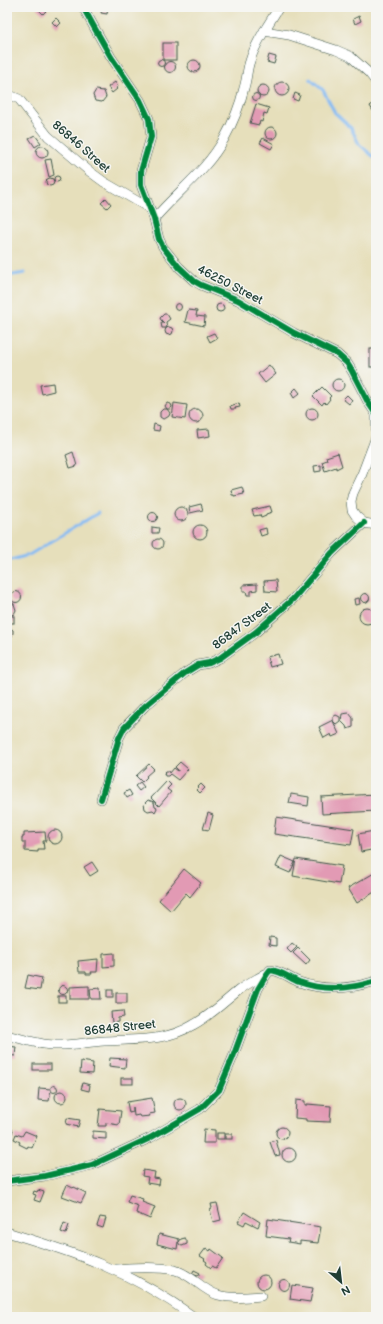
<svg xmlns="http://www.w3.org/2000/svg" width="383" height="1324" viewBox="0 0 383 1324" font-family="'Balsamiq Sans',sans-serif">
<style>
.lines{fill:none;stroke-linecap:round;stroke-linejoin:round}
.stream{stroke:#84bbf4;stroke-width:3}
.building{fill:#e29ab4}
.street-casing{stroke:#3d5548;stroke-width:10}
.street{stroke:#fff;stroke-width:9}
.cycleway-casing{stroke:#f6f6f2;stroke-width:8}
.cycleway{stroke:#00873e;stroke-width:6}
.labels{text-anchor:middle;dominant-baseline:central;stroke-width:3;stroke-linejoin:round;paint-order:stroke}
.street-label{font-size:12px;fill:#1f3d34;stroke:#f6f6f2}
</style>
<rect width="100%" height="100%" fill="#f6f6f2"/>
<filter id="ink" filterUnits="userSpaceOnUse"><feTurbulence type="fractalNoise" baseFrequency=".025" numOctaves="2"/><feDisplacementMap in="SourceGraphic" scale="8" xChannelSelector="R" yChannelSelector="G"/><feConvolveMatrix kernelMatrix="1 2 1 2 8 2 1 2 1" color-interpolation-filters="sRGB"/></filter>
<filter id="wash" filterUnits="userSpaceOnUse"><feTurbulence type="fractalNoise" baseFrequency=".012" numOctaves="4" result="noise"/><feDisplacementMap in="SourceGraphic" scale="16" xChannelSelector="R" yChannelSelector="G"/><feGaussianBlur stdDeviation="0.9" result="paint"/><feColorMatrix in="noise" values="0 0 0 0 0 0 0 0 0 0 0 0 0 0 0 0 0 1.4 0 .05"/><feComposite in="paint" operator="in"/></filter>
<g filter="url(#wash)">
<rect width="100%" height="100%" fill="#e6dfbb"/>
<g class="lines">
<g class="stream">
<path d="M310 79 323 90 335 113 351 128 359 144 376 159"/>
<path d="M7 276 25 273"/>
<path d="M7 561 29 555 98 513"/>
</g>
</g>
<g id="blocks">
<g class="building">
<path d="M36 7H46L48 9 43 14Z"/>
<path d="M102 7H108L107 14 101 13Z"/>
<path d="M359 16 361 21 355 24 353 19Z"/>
<path d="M56 18 61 23 57 27 52 22Z"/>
<rect x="163" y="43" width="13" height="17"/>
<path d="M269 55 276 57 274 64 267 62Z"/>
<circle cx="161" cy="63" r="3.5"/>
<circle cx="194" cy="66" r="6"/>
<circle cx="170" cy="67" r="5.5"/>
<circle cx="282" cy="89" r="7"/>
<path d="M115 82 118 87 116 88 117 89 112 93 108 87Z"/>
<circle cx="263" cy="91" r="6"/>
<path d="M96 90 104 91 106 97 102 102 95 101 93 95Z"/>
<path d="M295 93 300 95 298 101 293 99Z"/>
<circle cx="256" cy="97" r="3.5"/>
<path d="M375 102 376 104V109L373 111 370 106Z"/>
<path d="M256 104 269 108 267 114 264 113 262 122 260 121 259 125 250 123Z"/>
<circle cx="271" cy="133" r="6"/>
<path d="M35 135 41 143 35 147 29 138Z"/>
<path d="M263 138 274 144 271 149 260 143Z"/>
<circle cx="42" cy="152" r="6"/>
<path d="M51 159 54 175 49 177 45 160Z"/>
<circle cx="57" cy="179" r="3"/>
<circle cx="50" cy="182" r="4"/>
<path d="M106 198 111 204 107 208 101 203Z"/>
<circle cx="178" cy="307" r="3.5"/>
<circle cx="220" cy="308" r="4"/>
<path d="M188 310 197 311 196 316 205 317 204 326 185 322Z"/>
<path d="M164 314H167L170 319 166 322 167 328H162L161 323H164L161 320 160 318Z"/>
<circle cx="169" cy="331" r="4"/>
<path d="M214 333 217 338 210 342 207 336Z"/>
<rect x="370" y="349" width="6" height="18"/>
<path d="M269 365 276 374 265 383 258 374Z"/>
<circle cx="338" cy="385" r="6"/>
<path d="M53 383 54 391 42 394 40 385Z"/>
<path d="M322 387 331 396 329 398 330 399 326 404 324 402 322 405 313 396Z"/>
<path d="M296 388 300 393 294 398 291 393Z"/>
<path d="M347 395 352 400 349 404 343 399Z"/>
<path d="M167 403 171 404 172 407 170 409H167L170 413 169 416 166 418 163 419 160 417V412L163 409H167L165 406Z"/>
<path d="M174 403 187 405 185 419 172 417Z"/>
<path d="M239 403 240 407 235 408 236 409H231L230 406Z"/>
<circle cx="312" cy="414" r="6"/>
<circle cx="196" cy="416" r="7"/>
<path d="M154 424 160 426 159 431 153 430Z"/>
<path d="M209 429 210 436 198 438 197 430Z"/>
<path d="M73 452 77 466 70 468 66 455Z"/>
<path d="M338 453 342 466 336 469V467L325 471 322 462 327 460 326 457Z"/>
<path d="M321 465V471L315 472 314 466Z"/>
<path d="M242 487 244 494 234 496V495H232L231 490Z"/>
<path d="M201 504 203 510 190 513 189 507Z"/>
<path d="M270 506 272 512 266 514V516L261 518 260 515 254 516 252 510Z"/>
<circle cx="181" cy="514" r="7"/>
<circle cx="153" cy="517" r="4.5"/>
<circle cx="200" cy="532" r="7"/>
<path d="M152 527 159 528 158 533H152Z"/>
<path d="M266 528 267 534 261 536 259 530Z"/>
<circle cx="158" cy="544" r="5"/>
<path d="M276 580 277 592 265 591 264 581Z"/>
<path d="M257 584V590L251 591V595H247L246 591H243V585Z"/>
<circle cx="16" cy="597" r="5.5"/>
<circle cx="365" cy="598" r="4.5"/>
<path d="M359 598 360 604 355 605 354 599Z"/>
<path d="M10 602 14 604 16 610 14 614 9 616 7 615V603Z"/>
<circle cx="367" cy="616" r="8"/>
<rect x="7" y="616" width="7" height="7"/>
<path d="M7 628H10L13 630V633L12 636 7 637Z"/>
<path d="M278 654 281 664 270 667 267 657Z"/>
<path d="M349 713 353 718V727L347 729 346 726 341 721 342 714Z"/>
<path d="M336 715 340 717V721L336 724 333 721 339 734 332 737 331 734 324 738 319 727 333 720V717Z"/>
<path d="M180 762 188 769 178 780 170 774 168 776H165L164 773 166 771H169L170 773 174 768 178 771V770L175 767Z"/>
<path d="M149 764 154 769 146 776 147 777 142 782 136 776Z"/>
<path d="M167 781 171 785 167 789 171 792 159 806 151 798Z"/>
<path d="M140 782 144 787 139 791 135 786Z"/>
<path d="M201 784 205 788 200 793 196 789Z"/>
<path d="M129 790 132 795 127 798 124 793Z"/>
<path d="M291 794 309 797 308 806 289 803Z"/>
<path d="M376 794V811L322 814 321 797Z"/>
<path d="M148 800 154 802 155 807 157 808 155 812 153 810 148 811 145 809 144 804Z"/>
<path d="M208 813 213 815 209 830 203 829Z"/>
<path d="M276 817 354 829 351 845 274 834Z"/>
<circle cx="55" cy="837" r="7"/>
<path d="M374 831 376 849 361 852 358 834Z"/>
<path d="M45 832 46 841H43L44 849H38V852L25 851V842H22V837H24V833Z"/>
<path d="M281 856 295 862 290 873 276 867Z"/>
<path d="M296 859 342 866 339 884 293 876Z"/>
<path d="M92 862 98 871 90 876 84 867Z"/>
<path d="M184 869 201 883 190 897 186 893 171 911 159 900Z"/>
<path d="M376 872V891L357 903 348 888Z"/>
<path d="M270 937 276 938V946L269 945Z"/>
<path d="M292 943 297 947 291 953 287 949Z"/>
<path d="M298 948 310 960 306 965 293 953Z"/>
<path d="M114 953V966L103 967V954Z"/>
<path d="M98 959 97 972H91L92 974H86V972H79L78 961Z"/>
<path d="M28 975 42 978 40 990 25 988Z"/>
<circle cx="63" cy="990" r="4.5"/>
<path d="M89 986V999H70V987Z"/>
<path d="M100 988 101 999H91L90 989Z"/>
<rect x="107" y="990" width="6" height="7"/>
<rect x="116" y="993" width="11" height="10"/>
<rect x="58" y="996" width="8" height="6"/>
<path d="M123 1011 124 1017 118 1018V1022L112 1023 111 1012Z"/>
<path d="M7 1046 16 1047 15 1056 7 1055Z"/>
<path d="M110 1058 126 1059 125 1068 109 1066Z"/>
<path d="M81 1061 93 1063 92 1074 80 1073Z"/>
<rect x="33" y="1064" width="18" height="6"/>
<rect x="121" y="1078" width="12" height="6"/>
<path d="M83 1083 90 1085 89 1091 81 1089Z"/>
<circle cx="54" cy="1089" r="3.5"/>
<path d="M39 1088 51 1089 49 1101 38 1100Z"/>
<circle cx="61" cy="1097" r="6"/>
<path d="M152 1098 155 1113 149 1114 150 1116 140 1117 139 1115 134 1116 133 1107V1112L129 1113 127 1102Z"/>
<circle cx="180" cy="1104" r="6"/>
<path d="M296 1100 305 1101V1105H307V1104L331 1106 330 1122 306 1121V1119L295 1118Z"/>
<path d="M100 1109 121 1111 119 1125 106 1123V1126H98Z"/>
<path d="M67 1118 80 1120 78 1127 66 1124Z"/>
<circle cx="282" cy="1133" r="6"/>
<path d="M8 1128 13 1130 11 1136 7 1134Z"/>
<path d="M204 1129 215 1130V1143H203Z"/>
<path d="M25 1131 37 1136 32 1148 28 1146 27 1148 19 1144 20 1142 14 1139 16 1134 22 1136Z"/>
<path d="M93 1131 106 1132V1139L93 1138Z"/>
<rect x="217" y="1133" width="7" height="6"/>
<rect x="225" y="1134" width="7" height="5"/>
<path d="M276 1140 280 1155 275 1156 270 1142Z"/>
<circle cx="289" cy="1155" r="7"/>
<path d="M143 1170 155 1172 154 1178 160 1179 159 1185 147 1183 148 1177 142 1176Z"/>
<path d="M67 1185 73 1188 74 1187 86 1193 81 1203 62 1196Z"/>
<path d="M38 1190 44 1192 40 1202 34 1200 36 1195 33 1194 34 1191 37 1192Z"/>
<path d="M130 1195 143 1199 142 1202 155 1207 150 1219 136 1213 138 1206 127 1202Z"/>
<path d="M217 1203 221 1220 213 1222 210 1209 212 1208 211 1204Z"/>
<path d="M244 1212 260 1222 258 1227 246 1221 244 1225 238 1222Z"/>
<path d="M100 1217 106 1218 103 1228 97 1226Z"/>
<path d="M268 1219 321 1227 318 1243 300 1241V1244L288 1242 289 1239 266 1236Z"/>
<path d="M64 1223 69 1225 66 1234 61 1232Z"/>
<path d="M159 1234 179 1239V1242L181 1239 185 1238 187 1241V1244L182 1246 180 1245 178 1242 177 1249 157 1244Z"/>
<path d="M206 1248 210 1251 211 1249 223 1258 216 1268 212 1266 211 1268 206 1264 207 1262 204 1260 205 1259 200 1256Z"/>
<path d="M194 1270 200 1273 198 1276 192 1274Z"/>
<circle cx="264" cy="1282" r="7"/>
<circle cx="284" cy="1285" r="5.5"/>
<path d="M292 1285 313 1288 310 1302 290 1299Z"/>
</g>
</g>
</g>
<g filter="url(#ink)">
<use href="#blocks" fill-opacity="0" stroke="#3d5548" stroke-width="1"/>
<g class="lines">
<defs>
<g id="street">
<path d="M83 7 94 27 111 57 140 100 149 119 151 137 141 171V185L154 219 159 239 163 247 179 267 194 281 201 285 238 300 294 333 337 354 347 363 352 371 368 402 376 414"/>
<path d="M264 31 289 35 336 50 350 56 369 73 376 82"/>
<path d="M7 94 19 99 48 136 89 171 104 182 149 208"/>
<path d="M154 219C177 192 207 170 224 139 233 123 240 105 244 88 247 79 247 69 250 61 256 41 269 24 279 7"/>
<path d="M376 414V437L362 474 353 493 351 501 352 510 356 516 364 523 376 525"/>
<path d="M101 799 119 738 124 728 145 706 185 673 198 665 209 663 220 658 256 632 293 599 332 553 364 523"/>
<path d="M7 1035C22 1039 40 1045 55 1045 71 1046 87 1042 104 1041 135 1039 165 1042 193 1025 210 1016 224 1002 239 990 247 984 257 979 265 974"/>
<path d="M7 1181 45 1176 92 1165 150 1138 200 1109 219 1090 233 1057 258 989 267 974 270 970C282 971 289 978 299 982 324 991 351 989 376 981"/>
<path d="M7 1232C38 1242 70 1251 100 1264 134 1278 165 1296 194 1317"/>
<path d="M113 1269C132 1268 155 1266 175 1270 191 1274 202 1290 218 1295 232 1299 247 1297 261 1296"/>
</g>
</defs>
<use href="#street" class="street-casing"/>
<use href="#street" class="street"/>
<defs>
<g id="cycleway">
<path d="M83 7 94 27 111 57 140 100 149 119 151 137 141 171V185L154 219 159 239 163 247 179 267 194 281 201 285 238 300 294 333 337 354 347 363 352 371 368 402 376 414"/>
<path d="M101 799 119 738 124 728 145 706 185 673 198 665 209 663 220 658 256 632 293 599 332 553 364 523"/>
<path d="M7 1181 45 1176 92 1165 150 1138 200 1109 219 1090 233 1057 258 989 267 974 270 970C282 971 289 978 299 982 324 991 351 989 376 981"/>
</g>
</defs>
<use href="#cycleway" class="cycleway-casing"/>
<use href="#cycleway" class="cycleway"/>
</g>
</g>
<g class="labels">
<g class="street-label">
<text transform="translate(81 147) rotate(41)">86846 Street</text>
<text transform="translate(230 285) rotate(27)">46250 Street</text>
<text transform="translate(242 626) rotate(-37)">86847 Street</text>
<text transform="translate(120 1028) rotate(-6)">86848 Street</text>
</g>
</g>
<rect width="383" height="1324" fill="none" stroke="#f6f6f2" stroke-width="24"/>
<g transform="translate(341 1282) rotate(152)" stroke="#f6f6f2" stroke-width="3" paint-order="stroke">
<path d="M0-3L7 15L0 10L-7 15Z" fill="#1f3d34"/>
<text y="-6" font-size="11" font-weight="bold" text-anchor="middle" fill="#1f3d34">N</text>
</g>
</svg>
